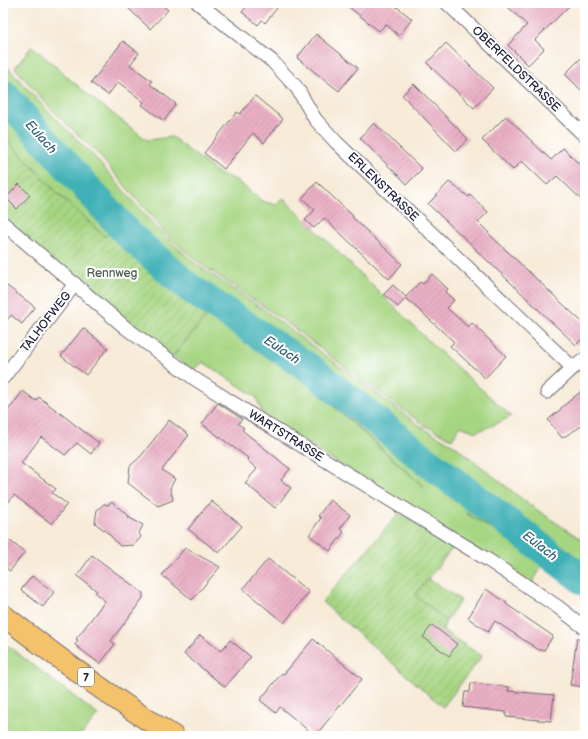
<svg xmlns="http://www.w3.org/2000/svg" width="588" height="739" viewBox="0 0 588 739" font-family="'Balsamiq Sans',sans-serif">
<style>
.grass{fill:#a7d683;stroke:#647c5f;fill-rule:evenodd}
.park{fill:url(#park-dots);stroke:#647c5f}
.garden{fill:url(#garden-furrows);stroke:#647c5f}
.lines{fill:none;stroke-linecap:round;stroke-linejoin:round}
.river{stroke:#40b1b7;stroke-width:30}
.building{fill:url(#building-hatch)}
.minor-casing{stroke:#6d6872;stroke-width:15}
.primary-casing{stroke:#6d6872;stroke-width:23}
.minor{stroke:#fff;stroke-width:13}
.primary{stroke:#f3c26a;stroke-width:21}
.labels{text-anchor:middle;dominant-baseline:central;stroke-width:4;stroke-linejoin:round;paint-order:stroke}
.shield{fill:#fff;stroke:#646476;stroke-width:1}
.shield-label{font-size:11px;font-weight:bold;fill:#22223b}
.street-label{font-size:12px;fill:#22223b;stroke:#fff}
.park-label{font-size:12px;fill:#516154;stroke:#fff}
.water-label{font-size:13px;font-style:italic;fill:#306273;stroke:#fff}
</style>
<defs>
<pattern id="park-dots" width="8" height="8" patternUnits="userSpaceOnUse"><rect width="8" height="8" fill="#a7d683"/><path d="M2 2h.1M6 6h.1" fill="none" stroke="#8fb772" stroke-width="1.8" stroke-linecap="round"/></pattern>
<pattern id="garden-furrows" width="10" height="10" patternUnits="userSpaceOnUse"><rect width="10" height="10" fill="#a7d683"/><path d="M-1 1l2-2M0 10L10 0M9 11l2-2" fill="none" stroke="#8fb772"/></pattern>
<pattern id="building-hatch" width="6" height="6" patternUnits="userSpaceOnUse"><rect width="6" height="6" fill="#eab0c5"/><path d="M-1 1l2-2M0 6l6-6M5 7l2-2" fill="none" stroke="#c897aa"/></pattern>
</defs>
<rect width="100%" height="100%" fill="#fff"/>
<filter id="ink" filterUnits="userSpaceOnUse"><feTurbulence type="fractalNoise" baseFrequency=".025" numOctaves="2"/><feDisplacementMap in="SourceGraphic" scale="8" xChannelSelector="R" yChannelSelector="G"/><feConvolveMatrix kernelMatrix="1 2 1 2 8 2 1 2 1" color-interpolation-filters="sRGB"/></filter>
<filter id="wash" filterUnits="userSpaceOnUse"><feTurbulence type="fractalNoise" baseFrequency=".012" numOctaves="4" result="noise"/><feDisplacementMap in="SourceGraphic" scale="16" xChannelSelector="R" yChannelSelector="G"/><feGaussianBlur stdDeviation="0.9" result="paint"/><feColorMatrix in="noise" values="0 0 0 0 0 0 0 0 0 0 0 0 0 0 0 0 0 1.4 0 .05"/><feComposite in="paint" operator="in"/></filter>
<g filter="url(#wash)">
<rect width="100%" height="100%" fill="#f7ebd8"/>
<g class="grass">
<path d="M32 46 87 94 147 140 172 137 218 173 236 180 262 201 276 205 283 198 437 349 511 416 496 424 476 432 460 426 452 439 424 425 354 374 283 320 199 263 167 235 97 153 52 110 15 68Z"/>
<path d="M3 62 47 110 93 155 157 229 197 265 261 308 423 428 454 445 527 503 585 542V573L557 552 544 561 466 513 544 562 532 584 264 417 256 397 203 362 194 371 173 356 206 317 111 228 105 237 57 193 3 135ZM287 367 296 371 424 487 295 372Z"/>
<path d="M3 642 98 715 80 736H3Z"/>
</g>
<path class="park" d="M428 579 461 600 446 621 414 595Z"/>
<g class="garden">
<path d="M3 135 57 193 105 237 111 228 206 317 169 360 3 223Z"/>
<path d="M399 513 456 544 415 595 446 621 442 630 482 656 443 707 322 602Z"/>
</g>
<g class="lines">
<path class="river" d="M3 94 128 234 188 287 312 370 424 459 585 581"/>
</g>
<g id="blocks">
<g class="building">
<path d="M123 3H160L168 10 150 29Z"/>
<path d="M249 3H281L265 23 262 20 258 25 242 12Z"/>
<path d="M344 3H392L412 19 399 36 386 24 379 31Z"/>
<path d="M504 3H572L535 40 544 49 528 65 508 45 527 25Z"/>
<path d="M316 34 358 68 339 91 297 58Z"/>
<path d="M123 41 139 53 130 65 152 81 150 84 176 104 164 121 142 105 144 102 118 82 108 95 91 83Z"/>
<path d="M446 43 493 88 474 108 427 63Z"/>
<path d="M585 54V94L565 74Z"/>
<path d="M414 84 468 139 456 151 402 95Z"/>
<path d="M255 96 283 119 264 143 253 133 224 169 204 153 237 112 240 114Z"/>
<path d="M506 116 551 160 563 148 585 170V203L557 176 547 185 522 161 513 170 482 140Z"/>
<path d="M374 123 422 169 407 184 360 138Z"/>
<path d="M317 182 353 216 352 217 402 264 389 279 324 218 314 228 305 220 315 210 302 198Z"/>
<path d="M449 182 469 197 470 195 488 212 478 222 489 233H488L585 325V336L576 345 541 312 509 281 475 249H476L428 204Z"/>
<path d="M19 184 30 195 17 209 6 198Z"/>
<path d="M432 274 448 289 445 292 454 300 447 308 468 327 472 323 506 356 485 378 450 346 454 342 406 298 398 307 384 294 393 285 406 297 420 282 423 284Z"/>
<path d="M3 283 35 307 22 324 11 315 3 325Z"/>
<path d="M83 328 108 348 86 375 61 356Z"/>
<path d="M585 388V424L562 438 548 420 561 409V408Z"/>
<path d="M23 391 36 401 39 397 99 443 91 454 77 443 65 455 41 437 21 463 56 489 52 493 67 504 52 524 14 495 3 509V417Z"/>
<path d="M218 403 242 419 238 424 244 428 242 430 290 469 281 480 291 488 275 508 245 483 257 469 247 460 248 458 202 424Z"/>
<path d="M169 420 189 435 162 470 175 479 170 488 173 500 158 506 128 483 130 466 141 456Z"/>
<path d="M330 500 350 515 340 529 344 532 330 551 309 535 321 518 318 516Z"/>
<path d="M211 501 242 526 219 553 188 529Z"/>
<path d="M112 502 130 517H128L143 525 139 533 141 537 134 545 120 546 108 533 95 523 97 510 104 504 108 505Z"/>
<path d="M3 536 25 552 10 571 3 566Z"/>
<path d="M185 548 220 567 192 600 162 575Z"/>
<path d="M92 555 143 593V598L111 641 115 644 100 664 75 645 78 640 76 639 105 601 95 593 97 591 77 576Z"/>
<path d="M268 559 309 592 284 623 243 589Z"/>
<path d="M32 576 54 592 43 607 21 590Z"/>
<path d="M486 589 507 603 506 604 553 636 544 650H539L495 621 488 632 468 618Z"/>
<path d="M432 625 457 644 449 656 423 637Z"/>
<path d="M200 635 221 651 230 640 251 657 225 687 184 654Z"/>
<path d="M577 638 585 639V687L570 685Z"/>
<path d="M313 639 362 679 315 736 280 707 276 713 260 700 282 673 284 674Z"/>
<path d="M471 683 509 687 508 691 554 695 551 721 506 717V712L463 707 465 692H470Z"/>
</g>
</g>
</g>
<g filter="url(#ink)">
<use href="#blocks" fill-opacity="0" stroke="#6d6872" stroke-width="1"/>
<g class="lines">
<defs>
<g id="minor">
<path d="M198 3 272 61 297 88 315 119 336 142 573 368"/>
<path d="M447 3 585 136"/>
<path d="M3 223 126 328 195 379 263 422 488 560 558 607 585 628"/>
<path d="M3 378 75 284"/>
<path d="M547 392 573 368 585 359"/>
</g>
<path id="primary" d="M3 615C58 658 114 700 173 736"/>
</defs>
<use href="#minor" class="minor-casing"/>
<use href="#primary" class="primary-casing"/>
<use href="#minor" class="minor"/>
<use href="#primary" class="primary"/>
</g>
</g>
<g class="labels">
<rect class="shield" x="78" y="668" width="16" height="18" rx="3"/>
<g class="shield-label">
<text x="86" y="677">7</text>
</g>
<g class="street-label">
<text transform="translate(516 69) rotate(44)">OBERFELDSTRASSE</text>
<text transform="translate(383 187) rotate(44)">ERLENSTRASSE</text>
<text transform="translate(46 322) rotate(-52)">TALHOFWEG</text>
<text transform="translate(286 436) rotate(32)">WARTSTRASSE</text>
</g>
<g class="park-label">
<text x="112" y="273">Rennweg</text>
</g>
<g class="water-label">
<text transform="translate(41 137) rotate(48)">Eulach</text>
<text transform="translate(282 350) rotate(34)">Eulach</text>
<text transform="translate(540 546) rotate(38)">Eulach</text>
</g>
</g>
<rect width="588" height="739" fill="none" stroke="#fff" stroke-width="16"/>
</svg>
